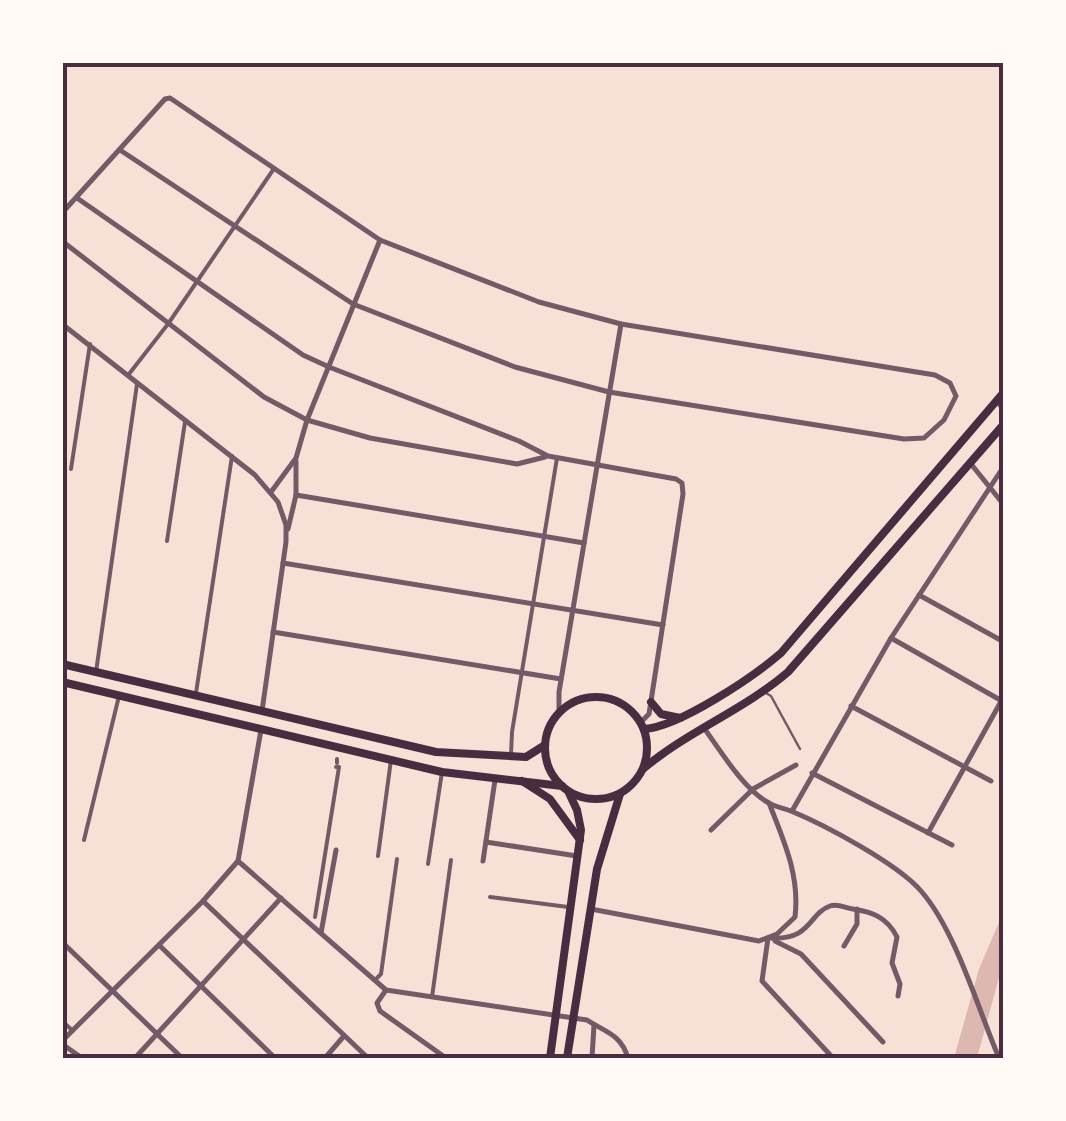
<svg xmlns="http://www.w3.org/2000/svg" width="1066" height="1121" viewBox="0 0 1066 1121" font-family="'Public Sans',sans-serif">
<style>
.water{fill:#dcb8b0}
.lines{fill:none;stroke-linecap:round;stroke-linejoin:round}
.service{stroke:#755966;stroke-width:2.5}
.pedestrian{stroke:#755966;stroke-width:4}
.minor{stroke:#755966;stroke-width:5}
.secondary{stroke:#4a2c40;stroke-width:8}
.neatline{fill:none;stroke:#4a2c40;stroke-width:4}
</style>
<rect width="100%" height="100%" fill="#f7e1d7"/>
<path class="water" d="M1003 913V963L977 1058H954L979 969Z"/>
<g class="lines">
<path class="service" d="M764 692 771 696 800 749"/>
<g class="pedestrian">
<path d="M129 374 168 324 273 170"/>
<path d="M71 469 90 344"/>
<path d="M167 541 185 422"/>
<path d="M96 672 137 384"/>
<path d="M196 693 232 456"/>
<path d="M511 754 512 732 557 458"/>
<path d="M337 763V759"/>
<path d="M84 840 119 696"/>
<path d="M378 856 391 760"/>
<path d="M428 864 442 772"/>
<path d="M490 897 568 907"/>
<path d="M315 917 339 767H336"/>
<path d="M375 980 381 974 397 859"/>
<path d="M432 997 451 860"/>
<path d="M62 1021 73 1031"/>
</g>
<g class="minor">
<path d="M77 198 303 355 329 367 519 441 548 456 676 479 682 483 683 494 649 714 640 723"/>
<path d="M62 213 165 99 170 98 380 240 539 302 621 324 935 375 950 383 956 396 944 420 924 438 904 439 609 392 515 367 353 304 120 150"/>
<path d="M62 241 264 397 307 420 370 438 517 464 545 457"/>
<path d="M62 324 255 475 278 502 286 525V542L262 711"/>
<path d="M996 400 1004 410"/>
<path d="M971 464 1004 505"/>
<path d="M271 492 296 458 307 420 380 240"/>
<path d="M296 495 584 543"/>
<path d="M288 529 296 495V461"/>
<path d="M283 563 663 625"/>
<path d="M919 595 1004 642"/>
<path d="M273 632 561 679"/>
<path d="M891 638 1002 701"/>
<path d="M851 706 991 781"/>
<path d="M559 713V692L621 324"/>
<path d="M704 728C720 750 744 790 769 803 775 807 784 808 791 811 825 825 898 864 921 891 956 931 978 1009 999 1058"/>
<path d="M261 730 238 861 386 990 587 1020C605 1032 621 1034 628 1058"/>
<path d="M812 773 952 845"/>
<path d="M792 811 891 638 1004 466"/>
<path d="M711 830 753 789 796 765"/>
<path d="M928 833 1004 696"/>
<path d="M486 842 577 856"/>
<path d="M483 861 495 780"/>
<path d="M203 901 368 1058"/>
<path d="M591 909 759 941 777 934 795 917C800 876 784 841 769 803"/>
<path d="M321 933 336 850"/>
<path d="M768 938 762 981 833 1058"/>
<path d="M771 938C812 940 808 914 830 906 838 903 845 908 853 909 872 912 887 917 897 937L892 963 900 984 898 996"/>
<path d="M775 941 801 954 883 1042"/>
<path d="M62 942 182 1058"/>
<path d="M159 945 275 1058"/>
<path d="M844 946 857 924V909"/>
<path d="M386 990 377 1003 380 1011 446 1058"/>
<path d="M62 1041 203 901 238 861"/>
<path d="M62 1044 82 1058"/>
<path d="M135 1058 281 898"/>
<path d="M325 1058 344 1036"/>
<path d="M592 1058 594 1025"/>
</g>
<g class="secondary">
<path d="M62 664 436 752 526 757 545 745"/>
<path d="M62 682 442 772 562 786"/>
<circle cx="596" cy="748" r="51"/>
<path d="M651 702 661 714 680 718"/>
<path d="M644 729C679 727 753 677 781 653L1004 392"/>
<path d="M643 769C688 731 744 710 788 672L1004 424"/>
<path d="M522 781 550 799 580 840"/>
<path d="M550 1058 581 830 577 810 569 793"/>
<path d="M567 1058 597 869 620 794"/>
</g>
</g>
<rect width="1066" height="1121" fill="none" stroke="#fffaf5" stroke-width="130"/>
<rect x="65" y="65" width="936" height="991" class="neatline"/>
</svg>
